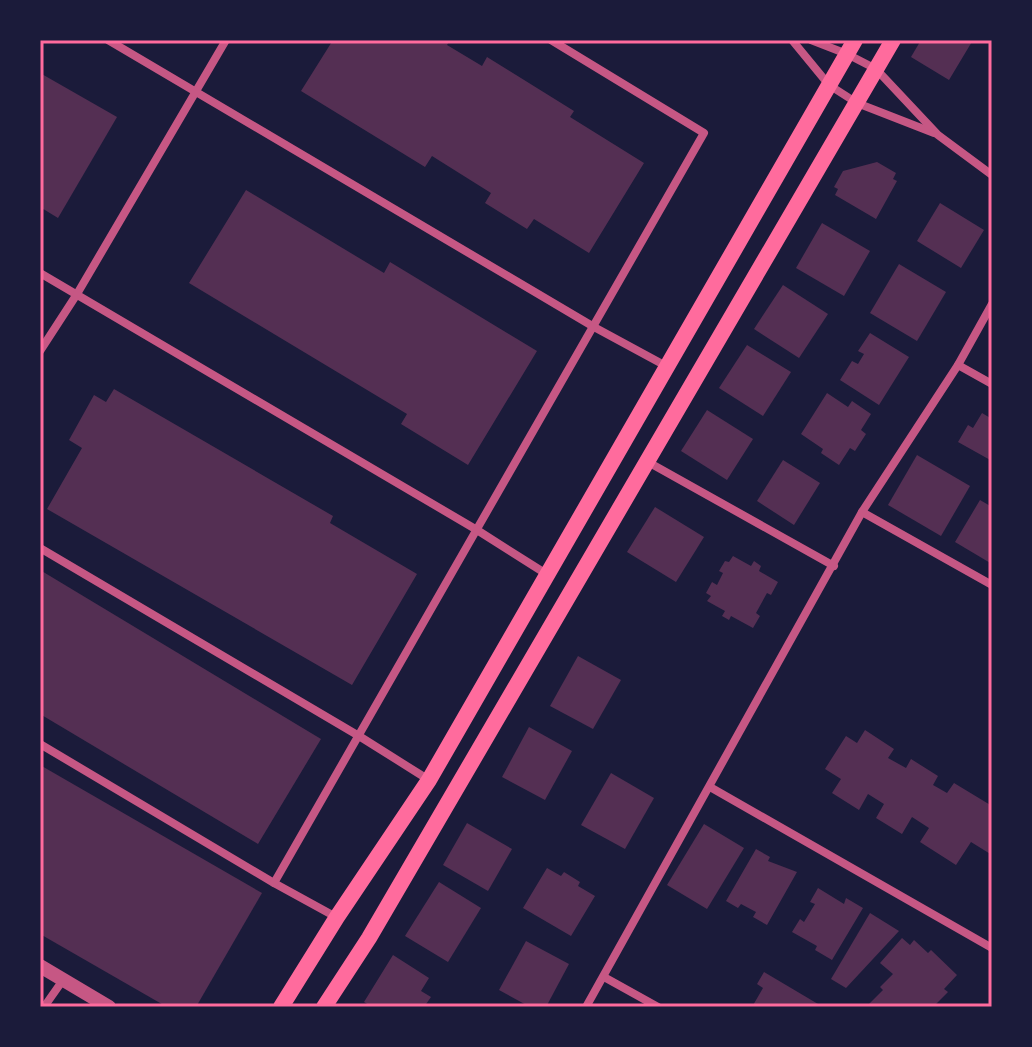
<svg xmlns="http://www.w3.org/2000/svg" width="1032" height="1047" viewBox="0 0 1032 1047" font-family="'Noto Serif',serif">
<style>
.building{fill:#542f53}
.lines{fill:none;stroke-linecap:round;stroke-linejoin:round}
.minor{stroke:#c65784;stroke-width:8}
.tertiary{stroke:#c65784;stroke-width:14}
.secondary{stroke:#ff6b9d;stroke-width:16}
.neatline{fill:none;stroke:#ff6b9d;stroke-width:3}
</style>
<rect width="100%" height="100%" fill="#1b1b3a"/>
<g class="building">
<path d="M333 40H450L447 45 482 66 487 57 574 111 570 117 644 163 589 253 534 219 527 229 485 203 491 193 432 156 425 167 301 91Z"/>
<path d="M921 40H973L949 80 911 57Z"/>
<path d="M40 73 117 117 58 218 40 207Z"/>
<path d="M877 162 896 173 893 179 897 181 876 219 835 195 838 189 834 187 843 171Z"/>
<path d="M246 190 384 273 390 262 537 351 468 465 401 424 407 414 189 283Z"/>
<path d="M940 203 984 230 961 268 917 241Z"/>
<path d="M822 223 870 251 844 296 796 268Z"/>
<path d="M899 264 946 292 917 341 870 313Z"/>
<path d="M783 285 828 314 799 358 754 329Z"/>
<path d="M870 333 909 357 879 405 840 380 852 361 858 364 864 354 858 351Z"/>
<path d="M747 345 791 372 763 416 719 388Z"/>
<path d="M114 389 333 516 330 523 417 574 352 685 47 509 82 448 69 440 94 395 106 402Z"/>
<path d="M827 393 848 407 852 401 871 414 861 430 866 434 855 451 850 448 839 465 821 453 823 449 801 434Z"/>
<path d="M707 410 753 439 727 480 681 451Z"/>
<path d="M982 413 992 419V461L958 442 968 425 973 428Z"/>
<path d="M917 455 970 486 941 536 888 505Z"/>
<path d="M783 460 820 483 794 525 757 501Z"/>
<path d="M980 500 992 507V564L955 542Z"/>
<path d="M655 507 704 537 676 582 627 552Z"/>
<path d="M733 556 751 566 754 561 761 566 759 571 778 582 771 595 767 593 756 613 760 616 753 628 731 616 729 620 722 616 725 611 707 601 711 596 706 593 712 582 717 585 723 573 719 571 725 561 729 562Z"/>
<path d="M40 570 321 739 258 844 40 714Z"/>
<path d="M578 656 621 680 593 729 550 706Z"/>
<path d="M529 727 572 751 545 800 502 777Z"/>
<path d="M865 730 894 749 888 758 906 768 911 759 938 776 933 785 947 793 954 783 992 806V855L971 842 956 865 920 842 929 828 912 817 902 834 876 818 884 804 868 794 859 810 832 793 841 779 825 769 846 736 857 743Z"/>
<path d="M40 765 262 893 196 1007H167L40 934Z"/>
<path d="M611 773 654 798 625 849 581 825Z"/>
<path d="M467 823 512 849 488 891 443 865Z"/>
<path d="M704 824 744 848 707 909 667 885Z"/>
<path d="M756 849 770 857 768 861 797 872 767 925 753 917 756 912 741 904 738 908 726 901Z"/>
<path d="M547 868 561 876 564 872 580 882 578 886 595 896 571 936 523 908Z"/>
<path d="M439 882 481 908 448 962 405 936Z"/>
<path d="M818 888 844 904 846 898 863 908 832 960 815 950 817 946 792 932 800 919 804 922 815 904 810 902Z"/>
<path d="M870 913 899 931 846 988 831 979Z"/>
<path d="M902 938 910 945 914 940 928 953 931 950 957 975 944 989 948 992 933 1007H866L883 990 880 987 893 974 880 963Z"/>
<path d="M526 941 569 964 546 1007H530L499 990Z"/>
<path d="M393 955 429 978 421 991 431 997 424 1007H372L364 1002Z"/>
<path d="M764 972 818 1004 816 1007H752L763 988 757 984Z"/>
</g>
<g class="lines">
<g class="minor">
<path d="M108 40 594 327 666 366"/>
<path d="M792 40 829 85 857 103 934 133"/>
<path d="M811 40 847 54 876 69 938 135 992 175"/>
<path d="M40 273 477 530 548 575"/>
<path d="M40 351 77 294 226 40"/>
<path d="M958 365 992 384"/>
<path d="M648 462 834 566"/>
<path d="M862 512 992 585"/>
<path d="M40 548 359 736 429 780"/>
<path d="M40 744 274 883 336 917"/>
<path d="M710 787 992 948"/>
<path d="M274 883 704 133 551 40"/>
<path d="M604 977 658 1007"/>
<path d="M44 1007 63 980"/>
<path d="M586 1007 862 512 958 365 992 304"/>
</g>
<path class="tertiary" d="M40 966 109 1007"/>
<g class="secondary">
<path d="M281 1007 337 917 429 780 855 40"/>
<path d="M324 1007 369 938 893 40"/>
</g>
</g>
<rect width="1032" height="1047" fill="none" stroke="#1b1b3a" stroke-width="84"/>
<rect x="42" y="42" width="948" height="963" class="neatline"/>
</svg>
